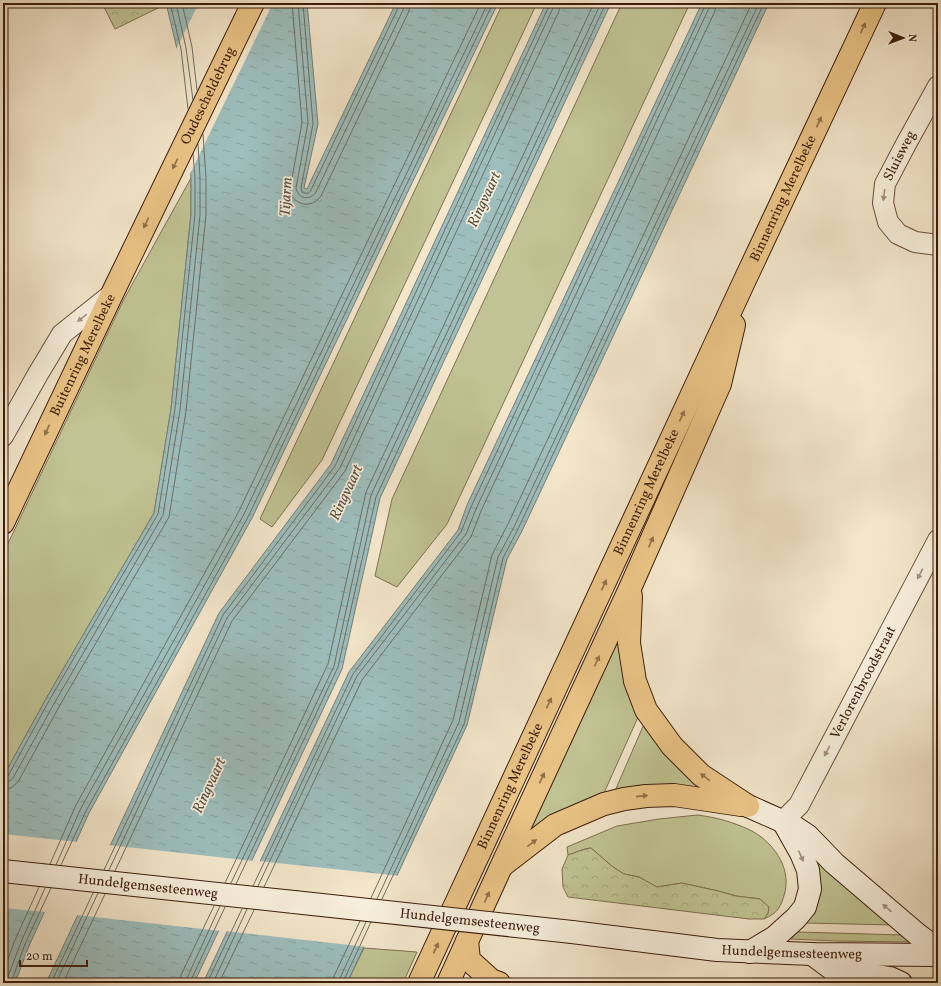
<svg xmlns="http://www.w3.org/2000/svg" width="941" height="986" viewBox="0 0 941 986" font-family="Vollkorn,serif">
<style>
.grass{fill:#c0c393;stroke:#7e704f}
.forest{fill:url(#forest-crowns);stroke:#7e704f}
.water{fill:url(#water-ripples);stroke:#767e76}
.pier{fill:#f3e6cb}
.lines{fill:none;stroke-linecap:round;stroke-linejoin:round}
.shore{stroke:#6c6e64;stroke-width:1}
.street-casing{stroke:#6a4f3b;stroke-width:22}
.secondary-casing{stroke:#3c1d0b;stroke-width:24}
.highway-casing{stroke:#3c1d0b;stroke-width:24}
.street{stroke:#f7efdd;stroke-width:20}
.secondary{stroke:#f7efdd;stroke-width:22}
.highway{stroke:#eac386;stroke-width:22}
.secondary-bridge-casing{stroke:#3c1d0b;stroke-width:24;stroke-linecap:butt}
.secondary-bridge{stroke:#f7efdd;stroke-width:22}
.oneway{fill:#937048}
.oneway2{fill:#a3907e}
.labels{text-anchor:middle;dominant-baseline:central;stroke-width:3.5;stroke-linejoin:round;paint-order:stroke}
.street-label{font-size:14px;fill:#3c1d0b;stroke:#f7efdd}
.water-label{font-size:15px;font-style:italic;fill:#594d40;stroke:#f7efdd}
</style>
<defs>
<pattern id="forest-crowns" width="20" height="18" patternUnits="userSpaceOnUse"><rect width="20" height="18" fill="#c0c393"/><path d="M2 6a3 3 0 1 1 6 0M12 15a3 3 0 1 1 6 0" fill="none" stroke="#a6a77d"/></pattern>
<pattern id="water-ripples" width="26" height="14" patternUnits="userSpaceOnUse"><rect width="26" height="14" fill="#9dbebd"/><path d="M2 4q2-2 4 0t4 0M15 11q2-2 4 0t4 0" fill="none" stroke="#88a3a1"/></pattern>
</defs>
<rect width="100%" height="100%" fill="#f3e6cb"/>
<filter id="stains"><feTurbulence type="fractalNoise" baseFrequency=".005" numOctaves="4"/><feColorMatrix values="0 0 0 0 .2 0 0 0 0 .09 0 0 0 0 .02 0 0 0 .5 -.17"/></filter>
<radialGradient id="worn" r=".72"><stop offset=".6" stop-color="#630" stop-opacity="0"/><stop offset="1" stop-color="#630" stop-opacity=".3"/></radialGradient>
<g class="grass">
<path d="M503 3H537L322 460 272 527 260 519Z"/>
<path d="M622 3H690L447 524 397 587 375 576 392 499Z"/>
<path d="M191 178V214L171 409 154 513 47 697 3 777V554L124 299Z"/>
<path d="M619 638 639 715 604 793C575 802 555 814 530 831Z"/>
<path d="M644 724 706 790 615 791Z"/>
<path d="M697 815C715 817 733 822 750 830 772 841 791 866 785 892 781 907 778 913 764 919L768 913 760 899 736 896 718 891 682 883 657 887 639 877 624 874 613 867 591 848 585 849 568 855 567 847 617 826 659 819Z"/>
<path d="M816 859 893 925 805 923Z"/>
<path d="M797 932 903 935 910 942 836 941 791 939Z"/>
<path d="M364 948 417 952 403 983H347Z"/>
</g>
<g class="forest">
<path d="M102 3H165L158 8 115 29Z"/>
<path d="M591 848 613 867 624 874 639 877 657 887 682 883 718 891 736 896 760 899 769 907 768 913 764 919H749L568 897 563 887 562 869 568 855 585 849Z"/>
</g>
<g class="water">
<path d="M166 3H307L318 124 304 188 307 189 396 3H498L252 518 89 813 29 946 15 983H3V777L47 697 154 513 171 409 191 214V178L189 147 177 49Z"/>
<path d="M546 3H611L380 498 342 669 194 983H46L219 613 331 464Z"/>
<path d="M702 3H769L522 531 507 559 467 725 347 983H203L349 672 458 530 467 505Z"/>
</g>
<g class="pier">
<path d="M199 3H273L189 176 187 147 175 51Z"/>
<path d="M3 834 78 842 46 912 3 908Z"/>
<path d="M108 845 254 861 221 931 76 915Z"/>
<path d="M258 861 400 876 367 947 225 931Z"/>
</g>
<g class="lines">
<g class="shore">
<path d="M170 3 181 49 188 109"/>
<path d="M176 3 186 48 193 100"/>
<path d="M182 3 192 47 197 90"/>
<path d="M292 3 302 123 290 189C292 205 311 210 321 196L409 11 410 3"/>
<path d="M298 3 308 123 296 188C298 199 310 201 316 192L404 8V3"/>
<path d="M303 3 313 124 301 188 302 192C306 194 309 194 311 190L399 6V3"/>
<path d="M3 778H6L8 776 50 699 158 514 175 409 195 214V178L193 153"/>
<path d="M3 783 8 782 13 778 55 702 163 515 180 410 200 215V178L198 144"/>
<path d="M3 789 11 788 18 782 60 705 169 517 186 411 206 215V178L203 134"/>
<path d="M50 864 76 805 239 511 481 3"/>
<path d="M56 865 81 808 244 514 488 3"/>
<path d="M61 865 86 811 248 517 493 3"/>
<path d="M104 870 223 615 335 466 549 6V3"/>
<path d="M109 870 227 618 340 468 553 8 554 3"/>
<path d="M115 871 232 621 345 471 559 11 560 3"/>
<path d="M225 883 328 664 366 492 594 3"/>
<path d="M231 883 334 666 371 495 601 3"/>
<path d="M236 884 338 667 376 497 606 3"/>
<path d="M253 886 353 674 461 532 471 507 705 6V3"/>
<path d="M258 886 357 676 466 534 476 509 709 8 710 3"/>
<path d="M264 887 362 680 471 537 481 511 715 11 716 3"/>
<path d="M371 898 453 720 492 555 508 524 752 3"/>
<path d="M377 899 459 722 498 557 514 527 759 3"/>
<path d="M382 899 464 724 503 558 518 529 764 3"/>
<path d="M3 972 15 940 39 887"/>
<path d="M6 983 7 979 21 942 45 888"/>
<path d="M11 983 12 980 25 944 51 888"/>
<path d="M51 983 93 893"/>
<path d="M56 983 98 893"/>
<path d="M63 983 105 894"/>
<path d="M180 983 181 975 214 906"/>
<path d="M186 983 187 978 220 906"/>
<path d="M191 983V980L225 907"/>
<path d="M207 983 242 909"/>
<path d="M213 983 247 909"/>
<path d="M219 983 254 910"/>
<path d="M333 983 334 976 360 921"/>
<path d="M339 983 340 978 366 922"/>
<path d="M344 983V980L371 922"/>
</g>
<defs>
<g id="street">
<path d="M938 86 906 144 885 184 883 203 888 222 898 234 915 242 938 245"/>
<path d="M3 436 38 374 62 334 112 294"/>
<path id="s1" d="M783 821 799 805 938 540"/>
</g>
<g id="secondary">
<path d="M748 806 793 826 808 836 834 863 917 934 938 950"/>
<path id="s2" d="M3 871 294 902"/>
<path id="s3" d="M572 932 717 950 812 954 938 955"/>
<path d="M750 952 775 937 796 918 805 907 810 889 808 870 801 853 783 821"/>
<path d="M812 954 836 972 865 974 890 978 901 983"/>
</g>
<g id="highway">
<path id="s4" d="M3 523 112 294 253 3"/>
<path d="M631 596 629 643 635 681 646 710 672 746 701 775 748 806"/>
<path d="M503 865 555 825 604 804 624 799 646 796 674 795 741 805"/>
<path d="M467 941 469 960 491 980 499 983"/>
<path id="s5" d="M419 983 743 284 875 3"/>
<path d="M448 983 501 867 631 586 720 384 734 325"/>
</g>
</defs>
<use href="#street" class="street-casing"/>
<use href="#secondary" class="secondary-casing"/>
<use href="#highway" class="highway-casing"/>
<use href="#street" class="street"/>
<use href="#secondary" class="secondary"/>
<use href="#highway" class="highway"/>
<defs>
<g id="secondary-bridge">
<path id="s6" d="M294 902 572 932"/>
</g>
</defs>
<use href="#secondary-bridge" class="secondary-bridge-casing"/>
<use href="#secondary-bridge" class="secondary-bridge"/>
</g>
<defs><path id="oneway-solid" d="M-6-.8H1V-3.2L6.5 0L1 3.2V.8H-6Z"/></defs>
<g class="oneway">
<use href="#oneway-solid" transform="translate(863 28) rotate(-65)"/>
<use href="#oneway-solid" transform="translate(819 122) rotate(-65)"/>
<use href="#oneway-solid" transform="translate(175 164) rotate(116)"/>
<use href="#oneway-solid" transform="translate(146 223) rotate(116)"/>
<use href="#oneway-solid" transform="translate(682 416) rotate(-65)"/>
<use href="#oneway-solid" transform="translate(47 430) rotate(115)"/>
<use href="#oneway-solid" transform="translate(651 542) rotate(-66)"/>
<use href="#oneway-solid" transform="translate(604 585) rotate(-65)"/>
<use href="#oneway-solid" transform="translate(597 661) rotate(-65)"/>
<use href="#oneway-solid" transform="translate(549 703) rotate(-65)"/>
<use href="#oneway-solid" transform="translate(705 777) rotate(-144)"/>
<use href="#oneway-solid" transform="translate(542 778) rotate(-65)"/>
<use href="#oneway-solid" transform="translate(642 796) rotate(-6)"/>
<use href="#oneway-solid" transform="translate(532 843) rotate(-38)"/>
<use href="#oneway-solid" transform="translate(487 897) rotate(-66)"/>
<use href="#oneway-solid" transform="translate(436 948) rotate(-65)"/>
</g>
<g class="oneway2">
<use href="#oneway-solid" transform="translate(884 195) rotate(97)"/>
<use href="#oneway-solid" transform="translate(82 318) rotate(141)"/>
<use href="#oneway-solid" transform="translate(920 574) rotate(117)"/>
<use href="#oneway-solid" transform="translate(827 751) rotate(118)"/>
<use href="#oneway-solid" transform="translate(801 856) rotate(66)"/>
<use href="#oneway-solid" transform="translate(887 908) rotate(-140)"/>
</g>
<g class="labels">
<g class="street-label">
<text stroke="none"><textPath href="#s4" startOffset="474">Oudescheldebrug</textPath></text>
<text transform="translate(900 156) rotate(-63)">Sluisweg</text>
<text stroke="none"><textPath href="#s5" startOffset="865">Binnenring Merelbeke</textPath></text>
<text stroke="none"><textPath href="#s4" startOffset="186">Buitenring Merelbeke</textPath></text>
<text stroke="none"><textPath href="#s5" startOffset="541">Binnenring Merelbeke</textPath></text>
<text stroke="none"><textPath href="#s1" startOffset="161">Verlorenbroodstraat</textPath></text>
<text stroke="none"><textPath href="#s5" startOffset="217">Binnenring Merelbeke</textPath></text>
<text stroke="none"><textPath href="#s2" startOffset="146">Hundelgemsesteenweg</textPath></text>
<text stroke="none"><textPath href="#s6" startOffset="177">Hundelgemsesteenweg</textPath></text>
<text stroke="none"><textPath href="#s3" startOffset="221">Hundelgemsesteenweg</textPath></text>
</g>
<g class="water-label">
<text transform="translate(287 197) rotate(-87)">Tijarm</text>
<text transform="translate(485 200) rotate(-65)">Ringvaart</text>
<text transform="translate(347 493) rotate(-65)">Ringvaart</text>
<text transform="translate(210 786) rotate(-65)">Ringvaart</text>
</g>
</g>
<rect width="941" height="986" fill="none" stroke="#f3e6cb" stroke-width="16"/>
<rect x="4" y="4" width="933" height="978" fill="none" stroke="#3c1d0b" stroke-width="2"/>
<rect x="8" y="8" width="925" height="970" fill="none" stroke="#3c1d0b"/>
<g transform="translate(903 38) rotate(91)" stroke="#f7efdd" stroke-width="3" paint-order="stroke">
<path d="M0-3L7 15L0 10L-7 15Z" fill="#3c1d0b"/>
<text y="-6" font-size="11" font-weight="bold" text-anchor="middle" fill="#3c1d0b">N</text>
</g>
<path d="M20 960v6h67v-6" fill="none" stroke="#3c1d0b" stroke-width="2"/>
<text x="26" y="960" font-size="12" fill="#3c1d0b" stroke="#f7efdd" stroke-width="3" paint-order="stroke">20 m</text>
<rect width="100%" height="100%" filter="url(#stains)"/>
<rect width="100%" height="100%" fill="url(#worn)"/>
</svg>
